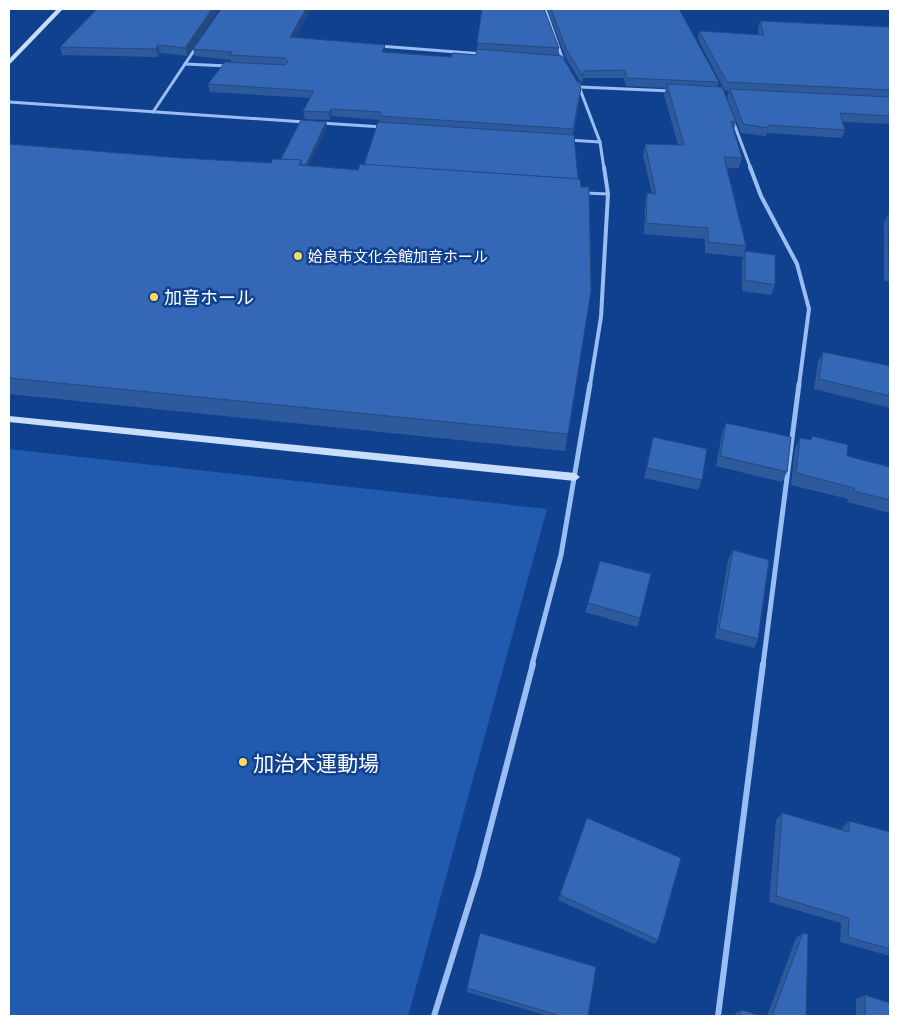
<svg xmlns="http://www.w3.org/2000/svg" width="899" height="1025" viewBox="0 0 899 1025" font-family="'Exo 2','Noto Sans JP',sans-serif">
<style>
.green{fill:#225aaf}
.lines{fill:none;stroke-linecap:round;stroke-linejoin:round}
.lane{stroke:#9abdf3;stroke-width:3}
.street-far3{stroke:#9abdf3;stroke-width:3}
.street-far2{stroke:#9abdf3;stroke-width:4}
.street-far1{stroke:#9abdf3;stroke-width:5}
.street{stroke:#9abdf3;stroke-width:6}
.secondary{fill:#c9ddfd;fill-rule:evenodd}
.wall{fill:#2d599d}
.shaded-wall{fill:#244980}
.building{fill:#3468b7;stroke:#244980}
.poi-dot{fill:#ffd95c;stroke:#10418f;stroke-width:2}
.labels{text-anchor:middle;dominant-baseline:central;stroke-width:5;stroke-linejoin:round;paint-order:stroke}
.far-poi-label{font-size:15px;fill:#fff;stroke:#10418f;text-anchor:start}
.poi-label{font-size:18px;fill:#fff;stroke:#10418f;text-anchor:start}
.near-poi-label{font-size:21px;fill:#fff;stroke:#10418f;text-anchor:start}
</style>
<rect width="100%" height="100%" fill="#10418f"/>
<path class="green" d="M9 449 547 509 408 1016H9Z"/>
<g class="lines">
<path class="lane" d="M585 193 608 194"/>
<g class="street-far3">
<path d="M545 9 563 60"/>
<path d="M379 46 483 54"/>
<path d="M185 64 228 66"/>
<path d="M578 84 600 142 604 169"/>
<path d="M580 87 671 91"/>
<path d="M9 102 305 122"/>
<path d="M153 112 197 46"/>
<path d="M733 121 751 169"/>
<path d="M321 123 383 127"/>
<path d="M568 140 600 142"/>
</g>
<g class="street-far2">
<path d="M750 167 761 196 797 264 809 309 799 385"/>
<path d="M590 385 601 317 608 194 604 167"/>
</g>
<g class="street-far1">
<path d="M532 665 561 555 590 384"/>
<path d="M763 665 799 384"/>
</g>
<g class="street">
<path d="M434 1016 478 875 533 664"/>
<path d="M718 1016 763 664"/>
</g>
<g class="secondary">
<path d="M57 9H63L11 63 9 64V59Z"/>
<path d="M9 416 575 473 580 477 575 481 9 422Z"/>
</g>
</g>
<g class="wall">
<path d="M219 9 187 56 160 53 158 57 62 55 60 47Z"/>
<path d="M443 9H544L559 48 558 55 580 96 573 135 591 291 565 451 9 394V144L181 158 271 163 281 159 326 122 327 127 308 166 358 170 364 165 380 122V120L332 116 330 120 305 119 303 111 310 98 210 92 208 84 231 62V60L195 56 193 49 310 11 295 37 385 52 451 57 476 55 477 49 481 10Z"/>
<path d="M547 9H679L719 82 717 87 736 122 734 130 742 158 739 168H727L746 246 743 257 705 253V239L644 234 645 204 647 193 652 194 643 155 645 144 678 145 664 95 666 88 626 86 624 78H583L582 84 566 58Z"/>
<path d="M760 21 890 27V124L843 122 845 130 842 138 767 133 766 136 741 133 727 98 729 91H725L698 39 699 31 759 35 758 29Z"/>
<path d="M888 214H890V282L884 281V223Z"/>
<path d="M745 251 775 285 771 295 742 291V261Z"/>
<path d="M823 352 890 366V408L814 389 818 362Z"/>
<path d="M726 423 787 472 782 482 716 466 722 433Z"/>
<path d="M812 436 847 456 890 467V513L847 502 848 499 791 485 795 449 800 438 810 440Z"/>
<path d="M653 437 702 480 698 490 644 478Z"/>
<path d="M733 550 758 639 754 648 715 638 728 560Z"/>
<path d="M588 603 640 618 637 627 585 612Z"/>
<path d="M782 813 842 830V828L849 821 890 832V956L840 942 841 923 769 902 776 820Z"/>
<path d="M587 818 658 940 654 944 558 900Z"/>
<path d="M803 933 806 1016H767L796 938Z"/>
<path d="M467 988 588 1016H548L467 992Z"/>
<path d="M865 995 890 1016H856V999Z"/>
<path d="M741 1010 762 1016H734L735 1014Z"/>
</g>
<g class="shaded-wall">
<path d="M212 9H219L187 56 185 48Z"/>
<path d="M306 9H310V11L291 45 290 37Z"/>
<path d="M158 45 160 53 158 57 156 49Z"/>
<path d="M385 45V53L382 52Z"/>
<path d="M331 109 332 116 330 120 329 112Z"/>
<path d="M326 122 327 127 307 170 306 165Z"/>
</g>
<g class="building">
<path d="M97 9H212L185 48 158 45 156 49 60 47Z"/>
<path d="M221 9H306L290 37 385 45 382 52 451 57 453 53 476 55 477 49 562 56 581 88 573 129 380 116 381 112 331 109 329 112 303 111 314 91 208 84 225 62 285 65 288 62 285 58 230 55 232 52 193 49Z"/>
<path d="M482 9H544L559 48 477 43Z"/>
<path d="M551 9H679L719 82 627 78 625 70 584 71 583 76 567 51Z"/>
<path d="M760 21 890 27V90L727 82 699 31 764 35Z"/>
<path d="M667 84 722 87 736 122 731 121 742 158 724 157 746 246 708 242V228L646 223 647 193 656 194 645 144 684 145Z"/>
<path d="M730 89 890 97V116L840 113 845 130 768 125V128L743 124Z"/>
<path d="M301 120 326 122 306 165H302L301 160 281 159Z"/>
<path d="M378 122 574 135 578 179 364 165Z"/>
<path d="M9 144 181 158 271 163 273 159 301 160 299 165 358 170 360 164 580 179 581 187H589L591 291 568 434 9 378Z"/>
<path d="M888 214H890V272H889Z"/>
<path d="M745 251 775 255V285L745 280Z"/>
<path d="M823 352 890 366V396L819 379Z"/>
<path d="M726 423 791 437 787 472 720 456Z"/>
<path d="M812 436 848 445 847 456 890 467V500L854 491V488L796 473 800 438 811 440Z"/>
<path d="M653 437 707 449 702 480 647 468Z"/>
<path d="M733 550 769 560 758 639 719 629Z"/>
<path d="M600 561 651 574 640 618 588 603Z"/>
<path d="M782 813 849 832V821L890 832V949L848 937 849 918 776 896Z"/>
<path d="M587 818 681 858 658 940 560 895Z"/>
<path d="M480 933 596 967 588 1016H561L467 988Z"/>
<path d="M803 933 808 934 806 1016H772Z"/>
<path d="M865 995 890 1003V1016H865Z"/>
<path d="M741 1010 762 1016H740Z"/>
</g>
<g class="poi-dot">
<circle cx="298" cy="256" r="5"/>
<circle cx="154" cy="297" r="5"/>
<circle cx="243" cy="762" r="5"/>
</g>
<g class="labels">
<g class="far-poi-label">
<text x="308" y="256">姶良市文化会館加音ホール</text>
</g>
<g class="poi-label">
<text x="164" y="297">加音ホール</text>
</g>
<g class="near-poi-label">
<text x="253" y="762">加治木運動場</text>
</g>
</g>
<rect width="899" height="1025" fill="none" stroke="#ffffff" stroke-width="20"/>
</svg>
